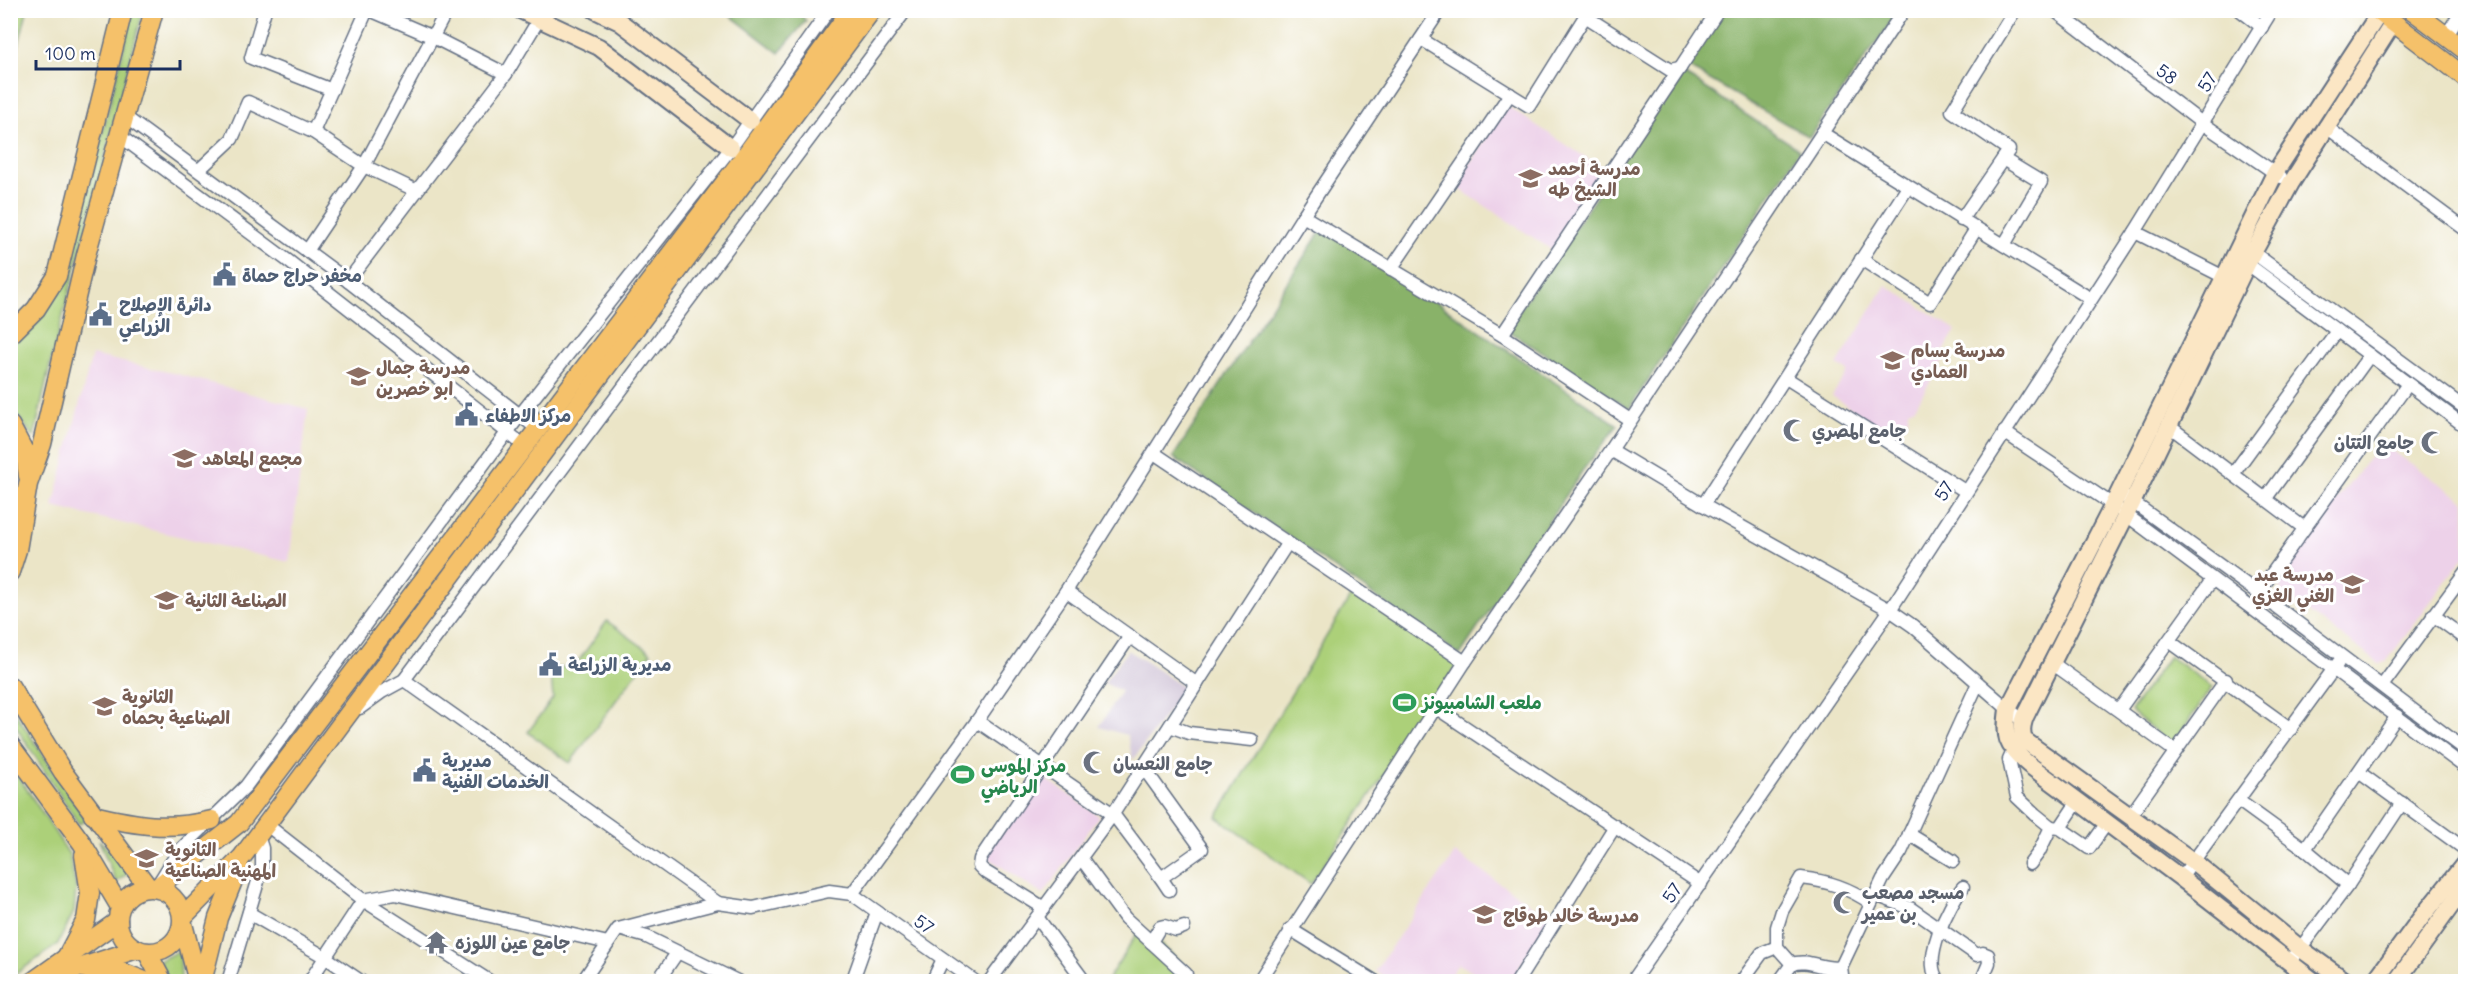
<svg xmlns="http://www.w3.org/2000/svg" width="2476" height="992" viewBox="0 0 2476 992" font-family="Delius,'Playpen Sans Arabic',sans-serif">
<style>
.built{fill:#edd1e9}
.industrial{fill:#ccbfd4}
.green{fill:#acd079;stroke:#64806c;stroke-width:1.5}
.forest{fill:#89b269;stroke:#527064;stroke-width:1.5}
.lines{fill:none;stroke-linecap:round;stroke-linejoin:round}
.street-casing{stroke:#646f83;stroke-width:15}
.secondary-casing{stroke:#646f83;stroke-width:20}
.primary-casing{stroke:#646f83;stroke-width:21}
.street{stroke:#fff;stroke-width:12}
.secondary{stroke:#fbe6c4;stroke-width:16}
.primary{stroke:#f5c16b;stroke-width:18}
.labels{text-anchor:middle;dominant-baseline:central;stroke-width:6;stroke-linejoin:round;paint-order:stroke}
.street-label{font-size:18px;fill:#1b2f5e;stroke:#fff}
.education-label{font-size:18px;font-weight:bold;fill:#785e54;stroke:#fff;text-anchor:start}
.service-label{font-size:18px;font-weight:bold;fill:#4e5e75;stroke:#fff;text-anchor:start}
.worship-label{font-size:18px;font-weight:bold;fill:#5b616d;stroke:#fff;text-anchor:start}
.leisure-label{font-size:18px;font-weight:bold;fill:#27864d;stroke:#fff;text-anchor:start}
</style>
<rect width="100%" height="100%" fill="#fff"/>
<filter id="ink" filterUnits="userSpaceOnUse"><feTurbulence type="fractalNoise" baseFrequency=".0167" numOctaves="2"/><feDisplacementMap in="SourceGraphic" scale="12" xChannelSelector="R" yChannelSelector="G"/><feConvolveMatrix kernelMatrix="1 2 1 2 8 2 1 2 1" color-interpolation-filters="sRGB"/></filter>
<filter id="wash" filterUnits="userSpaceOnUse"><feTurbulence type="fractalNoise" baseFrequency=".008" numOctaves="4" result="noise"/><feDisplacementMap in="SourceGraphic" scale="24" xChannelSelector="R" yChannelSelector="G"/><feGaussianBlur stdDeviation="1.35" result="paint"/><feColorMatrix in="noise" values="0 0 0 0 0 0 0 0 0 0 0 0 0 0 0 0 0 1.4 0 .05"/><feComposite in="paint" operator="in"/></filter>
<g filter="url(#wash)">
<rect width="100%" height="100%" fill="#ebe5c7"/>
<g class="built">
<path d="M1507 106 1605 170 1552 250 1455 186Z"/>
<path d="M1886 285 1956 330 1942 353 1944 359 1915 407 1908 410V418L1896 437 1832 396 1848 371 1837 365Z"/>
<path d="M92 355 177 374 308 409 289 562 53 507Z"/>
<path d="M2381 443 2465 501 2466 554 2386 662 2379 663 2282 593 2278 584 2327 513Z"/>
<path d="M1041 775 1099 816 1043 895 981 853Z"/>
<path d="M1455 853 1550 917 1511 981H1488L1458 964 1446 981H1394L1375 971Z"/>
</g>
<path class="industrial" d="M1128 650 1185 688 1133 760 1127 735 1099 727 1121 691 1104 683Z"/>
<g class="green">
<path d="M11 10 27 11 11 75 10 11Z"/>
<path d="M133 11H143L50 365 34 437 11 408V342L60 288 72 255Z"/>
<path d="M1355 589 1459 663 1311 884 1217 817Z"/>
<path d="M607 621 651 653 570 763 528 732 553 698 551 676 555 668 575 666Z"/>
<path d="M2169 656 2212 687 2172 745 2131 711Z"/>
<path d="M10 705 86 820 79 824 11 719Z"/>
<path d="M11 765 69 854 76 888 74 912 57 945 11 977Z"/>
<path d="M99 840 130 872 116 882Z"/>
<path d="M1141 927 1203 981 1106 982Z"/>
<path d="M176 952 180 953 181 981H169L159 961Z"/>
</g>
<g class="forest">
<path d="M728 11H798L806 21 779 53 727 13Z"/>
<path d="M1722 11H1899L1809 137 1684 65Z"/>
<path d="M1681 72 1800 150 1629 409 1506 329Z"/>
<path d="M1324 226 1618 425 1583 470 1460 655 1173 457Z"/>
</g>
</g>
<g filter="url(#ink)">
<g class="lines">
<defs>
<g id="street">
<path d="M265 10 251 58 332 90"/>
<path d="M370 10 433 37 506 74"/>
<path d="M2054 10 2202 123 2281 177"/>
<path d="M2240 10 2262 27"/>
<path d="M2446 36 2462 10"/>
<path d="M1421 39 1529 106 1589 10"/>
<path d="M1680 68 1718 10"/>
<path d="M124 116 348 281 539 430"/>
<path d="M2325 126 2466 230"/>
<path d="M313 132 367 10"/>
<path d="M1822 133 2091 299"/>
<path d="M120 136 287 260 526 447"/>
<path d="M2003 159 2041 182 2004 245"/>
<path d="M199 170 232 139 248 102 313 132 364 166 415 190"/>
<path d="M1303 216 1502 335 1630 420"/>
<path d="M1961 220 2009 150 1952 111 2015 10"/>
<path d="M2135 232 2224 277"/>
<path d="M2247 248 2466 409"/>
<path d="M307 251 364 166 447 10"/>
<path d="M1861 259 1930 303 1976 229"/>
<path d="M2241 259 2466 427"/>
<path d="M1391 269 1510 94"/>
<path d="M348 281 506 74 539 19"/>
<path d="M1502 335 1680 68 1670 70 1585 16"/>
<path d="M1786 378 1965 491"/>
<path d="M2169 426 2304 528"/>
<path d="M2004 432 2113 505 2466 768"/>
<path d="M1611 450 1703 505 1890 610 1913 626 2008 709 2023 720"/>
<path d="M1154 453 1465 662"/>
<path d="M2233 474 2337 331"/>
<path d="M2127 498 2258 593 2466 750"/>
<path d="M2266 498 2370 355"/>
<path d="M1703 505 1908 187"/>
<path d="M1066 591 1197 684"/>
<path d="M2258 593 2408 384"/>
<path d="M2433 615 2466 639"/>
<path d="M2169 641 2291 729"/>
<path d="M2052 663 2175 751"/>
<path d="M404 680 718 903"/>
<path d="M2382 686 2466 572"/>
<path d="M1435 707 1701 884"/>
<path d="M360 708 382 692 404 680 906 10"/>
<path d="M2119 710 2212 580"/>
<path d="M977 721 1113 814 1161 878"/>
<path d="M1170 726 1189 733 1252 740"/>
<path d="M2013 751 2009 760 2017 797 2035 814 2051 827 2039 852 2030 864"/>
<path d="M1143 767 1202 849 1161 878 1169 890"/>
<path d="M2360 773 2466 850"/>
<path d="M2239 801 2305 849 2348 885"/>
<path d="M2130 816 2226 680"/>
<path d="M267 825 363 900 491 982"/>
<path d="M2051 827 2060 828 2089 848 2107 823"/>
<path d="M2060 828 2078 801"/>
<path d="M1909 834 1953 861"/>
<path d="M2305 849 2397 716"/>
<path d="M1081 858 1125 918 1186 974"/>
<path d="M2181 878 2338 663"/>
<path d="M160 881 178 852 246 786 520 415 731 148 829 10"/>
<path d="M852 894 977 721 1066 591 1303 216 1440 10"/>
<path d="M1875 895 1910 908 1977 955 1983 953 1988 955 1989 963 1981 982"/>
<path d="M1044 908 984 871 979 866 980 859 1130 636"/>
<path d="M249 913 325 957 362 982"/>
<path d="M1037 917 1085 982"/>
<path d="M619 929 647 937 739 982"/>
<path d="M1290 929 1376 982"/>
<path d="M1151 942 1160 927 1164 926 1176 930 1184 927"/>
<path d="M2290 962 2348 885 2402 803"/>
<path d="M1792 964C1809 958 1824 971 1841 967"/>
<path d="M228 982 262 868V848L258 836"/>
<path d="M309 982 363 900 395 894 608 943"/>
<path d="M582 982 618 929 718 903 753 908 829 891 852 894 976 982"/>
<path d="M657 982 677 953"/>
<path d="M852 982 877 912"/>
<path d="M932 982 943 959"/>
<path d="M989 982 1113 814 1287 544"/>
<path d="M1258 982 1465 662 1611 450 1904 10"/>
<path d="M1517 982 1615 826"/>
<path d="M1632 982 1890 610 2135 232 2272 10"/>
<path d="M1741 982 1762 953 1777 947"/>
<path d="M1779 982 1792 964 1777 947V927L1782 911 1801 878C1828 881 1849 888 1871 903"/>
<path d="M1843 982 1841 967 1883 879 1901 852 1978 683"/>
<path d="M1940 982C1919 963 1949 904 1963 887"/>
</g>
<g id="secondary">
<path d="M520 10 599 47 731 148"/>
<path d="M595 10 620 22 751 121"/>
<path d="M2315 982 2181 878 2028 764C2006 745 2004 738 2008 709L2113 505 2275 173 2380 12"/>
<path d="M2347 982 2301 949 2194 862 2024 740C2020 730 2023 720 2028 711L2133 501 2247 264 2291 183 2393 23"/>
<path d="M2374 982 2421 918 2466 862"/>
<path d="M2396 982 2466 885"/>
</g>
<g id="primary">
<path d="M2377 10 2466 78"/>
<path d="M2412 10 2466 51"/>
<path d="M10 335 36 309 57 276 123 10"/>
<path d="M10 425 25 453 28 476"/>
<path d="M10 572 17 550 28 484 42 444 86 255 154 10"/>
<path d="M10 686 63 772 148 887"/>
<path d="M10 745 82 843 120 907"/>
<path d="M93 815C136 825 168 831 212 820"/>
<circle cx="150" cy="920" r="32"/>
<path d="M156 888 239 823 739 164 851 10"/>
<path d="M183 917 242 857 872 10"/>
<path d="M183 924 198 982"/>
<path d="M147 952 163 982"/>
<path d="M66 958 86 920 90 893 84 855"/>
<path d="M86 969 119 971 147 982"/>
<path d="M32 982 118 921"/>
<path d="M55 982 76 969 137 949"/>
<path d="M202 982 218 918 239 866"/>
</g>
</defs>
<use href="#street" class="street-casing"/>
<use href="#secondary" class="secondary-casing"/>
<use href="#primary" class="primary-casing"/>
<use href="#street" class="street"/>
<use href="#secondary" class="secondary"/>
<use href="#primary" class="primary"/>
</g>
</g>
<defs>
<symbol id="school-bare" viewBox="-9 -9 18 18"><path d="M0-5L7-2L0 1L-7-2ZM-4 1L0 2.5L4 1V4Q0 6-4 4Z" fill="#8d6e63" stroke="#fff" stroke-width="2.5" paint-order="stroke"/></symbol>
<symbol id="civic-bare" viewBox="-9 -9 18 18"><path d="M-.6-6.5H3V-4.5H.6V-3L4-1V1h2V6H-6V1h2V-1L-.6-3ZM-1.2 2.5V6h2.4V2.5Z" fill="#5c6f8a" stroke="#fff" stroke-width="2.5" paint-order="stroke"/></symbol>
<symbol id="mosque-bare" viewBox="-9 -9 18 18"><path d="M3.5-4.9A6 6 0 1 0 3.5 4.9A5 5 0 1 1 3.5-4.9Z" fill="#6b7280" stroke="#fff" stroke-width="2.5" paint-order="stroke"/></symbol>
<symbol id="stadium-bare" viewBox="-9 -9 18 18"><path d="M0-5a6.5 5 0 1 0 0 10a6.5 5 0 1 0 0-10ZM-3.5-1.8h7v3.6h-7Z" fill="#2e9e5b" stroke="#fff" stroke-width="2.5" paint-order="stroke"/></symbol>
<symbol id="temple-bare" viewBox="-9 -9 18 18"><path d="M0-6L5-2H3V0L6.5 2.5H4V6H1.5V3h-3V6H-4V2.5H-6.5L-3 0V-2H-5Z" fill="#6b7280" stroke="#fff" stroke-width="2.5" paint-order="stroke"/></symbol>
</defs>
<g fill-rule="evenodd">
<use href="#school-bare" x="1514" y="162" width="33" height="33"/>
<use href="#civic-bare" x="208" y="258" width="33" height="33"/>
<use href="#civic-bare" x="84" y="298" width="33" height="33"/>
<use href="#school-bare" x="1876" y="344" width="33" height="33"/>
<use href="#school-bare" x="342" y="360" width="33" height="33"/>
<use href="#civic-bare" x="450" y="398" width="33" height="33"/>
<use href="#mosque-bare" x="1778" y="414" width="33" height="33"/>
<use href="#mosque-bare" x="2416" y="426" width="33" height="33"/>
<use href="#school-bare" x="168" y="442" width="33" height="33"/>
<use href="#school-bare" x="2336" y="568" width="33" height="33"/>
<use href="#school-bare" x="150" y="584" width="33" height="33"/>
<use href="#civic-bare" x="534" y="648" width="33" height="33"/>
<use href="#stadium-bare" x="1388" y="686" width="33" height="33"/>
<use href="#school-bare" x="88" y="690" width="33" height="33"/>
<use href="#mosque-bare" x="1078" y="746" width="33" height="33"/>
<use href="#civic-bare" x="408" y="754" width="33" height="33"/>
<use href="#stadium-bare" x="946" y="758" width="33" height="33"/>
<use href="#school-bare" x="130" y="842" width="33" height="33"/>
<use href="#mosque-bare" x="1828" y="886" width="33" height="33"/>
<use href="#school-bare" x="1468" y="898" width="33" height="33"/>
<use href="#temple-bare" x="420" y="926" width="33" height="33"/>
</g>
<g class="labels">
<g class="street-label">
<text transform="translate(2167 74) rotate(37)">58</text>
<text transform="translate(2207 82) rotate(-58)">57</text>
<text transform="translate(1944 491) rotate(-57)">57</text>
<text transform="translate(1672 893) rotate(-55)">57</text>
<text transform="translate(924 924) rotate(36)">57</text>
</g>
<g class="education-label">
<text x="1548" y="168">مدرسة أحمد<tspan x="1548" dy="21">الشيخ طه</tspan></text>
<text x="1911" y="350">مدرسة بسام<tspan x="1911" dy="21">العمادي</tspan></text>
<text x="376" y="367">مدرسة جمال<tspan x="376" dy="21">ابو خصرين</tspan></text>
<text x="202" y="458">مجمع المعاهد</text>
<text x="2334" y="574" text-anchor="end">مدرسة عبد<tspan x="2334" dy="21">الغني الغزي</tspan></text>
<text x="185" y="600">الصناعة الثانية</text>
<text x="122" y="696">الثانوية<tspan x="122" dy="21">الصناعية بحماه</tspan></text>
<text x="165" y="849">الثانوية<tspan x="165" dy="21">المهنية الصناعية</tspan></text>
<text x="1503" y="915">مدرسة خالد طوقاج</text>
</g>
<g class="service-label">
<text x="242" y="275">مخفر حراج حماة</text>
<text x="119" y="304">دائرة الإصلاح<tspan x="119" dy="21">الزراعي</tspan></text>
<text x="485" y="415">مركز الاطفاء</text>
<text x="568" y="664">مديرية الزراعة</text>
<text x="442" y="760">مديرية<tspan x="442" dy="21">الخدمات الفنية</tspan></text>
</g>
<g class="worship-label">
<text x="1812" y="430">جامع المصري</text>
<text x="2414" y="442" text-anchor="end">جامع التتان</text>
<text x="1113" y="763">جامع النعسان</text>
<text x="1862" y="892">مسجد مصعب<tspan x="1862" dy="21">بن عمير</tspan></text>
<text x="455" y="942">جامع عين اللوزه</text>
</g>
<g class="leisure-label">
<text x="1422" y="702">ملعب الشامبيونز</text>
<text x="981" y="765">مركز الموسى<tspan x="981" dy="21">الرياضي</tspan></text>
</g>
</g>
<rect width="2476" height="992" fill="none" stroke="#fff" stroke-width="36"/>
<path d="M36 60v9h144v-9" fill="none" stroke="#1b2f5e" stroke-width="3"/>
<text x="45" y="60" font-size="18" fill="#1b2f5e" stroke="#ffffff" stroke-width="4.5" paint-order="stroke">100 m</text>
</svg>
